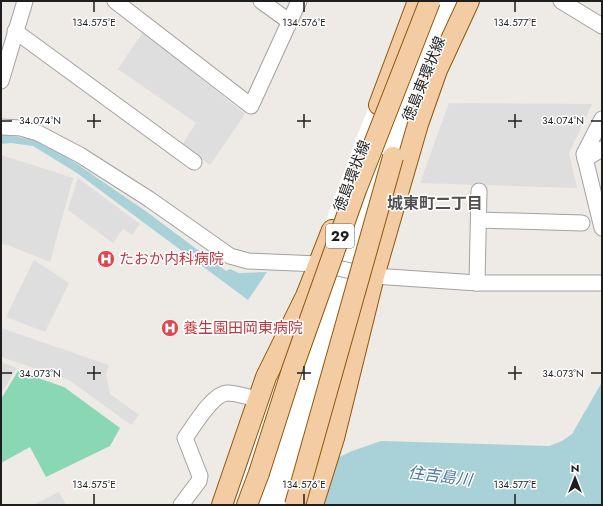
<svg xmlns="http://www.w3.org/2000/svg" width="603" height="506" viewBox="0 0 603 506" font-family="Jost,'Noto Sans JP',sans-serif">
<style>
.pitch{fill:#8ad7b3}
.parking{fill:#dedede}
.water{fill:#a9d1d8}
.pier{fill:#fff}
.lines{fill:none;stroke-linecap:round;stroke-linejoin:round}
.minor-casing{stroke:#a2a2a2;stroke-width:17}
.major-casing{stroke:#8c580d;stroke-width:22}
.minor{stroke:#fff;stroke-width:15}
.major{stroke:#f4cca4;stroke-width:20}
.major-bridge-casing{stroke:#8c580d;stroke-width:22;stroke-linecap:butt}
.major-bridge{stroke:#f4cca4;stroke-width:20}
.ticks{fill:none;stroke:#1e1e1e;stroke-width:1.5}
.labels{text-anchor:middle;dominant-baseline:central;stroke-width:3;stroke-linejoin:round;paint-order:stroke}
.shield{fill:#fff;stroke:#626262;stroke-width:1}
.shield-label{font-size:14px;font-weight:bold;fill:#1e1e1e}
.street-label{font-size:15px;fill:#1e1e1e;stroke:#fff}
.health-label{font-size:15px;fill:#be3a42;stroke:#fff;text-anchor:start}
.neighbourhood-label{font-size:16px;font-weight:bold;fill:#515151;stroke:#fff}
.water-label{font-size:16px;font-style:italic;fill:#4c7797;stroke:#fff}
.ticks-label{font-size:10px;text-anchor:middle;fill:#1e1e1e;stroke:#fff;stroke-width:3;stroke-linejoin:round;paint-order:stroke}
</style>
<rect width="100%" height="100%" fill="#eeeae5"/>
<path class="pitch" d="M18 371 64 387 120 428 110 446 46 477 30 447 1 463V399Z"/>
<g class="parking">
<path d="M143 32 245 114 210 165 182 145 196 123 118 69Z"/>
<path d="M449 103 592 104 569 153 577 188 420 183Z"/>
<path d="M1 155 73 178 50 262 8 245 1 244Z"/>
<path d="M78 178 140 224 132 235 123 229 113 243 68 210Z"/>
<path d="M34 260 69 283 45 332 6 317Z"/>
<path d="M1 328 109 365 106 374 110 394 139 415 131 425 69 380 1 357Z"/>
<path d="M1 362 17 368 1 394Z"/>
<path d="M59 492 66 505H33Z"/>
</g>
<g class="water">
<path d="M1 134 40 141 55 149 147 212 226 271 230 269 239 273 267 272 248 300 77 173 33 146 11 143 1 144Z"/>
<path d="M602 382V505H238L352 451 381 441 549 446 562 441 572 434Z"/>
</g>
<path class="pier" d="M412 1H476L416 146 289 505H235L242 471 288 322 359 131Z"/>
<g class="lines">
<defs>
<g id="minor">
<path d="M115 1 251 106 299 1"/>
<path d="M261 1 290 22"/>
<path d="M561 1 602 26"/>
<path d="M15 31 194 162"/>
<path d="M1 81 25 1"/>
<path d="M602 119 584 154 602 228"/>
<path d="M1 127 21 128 38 133 80 155 149 199 230 256 248 261 319 264 374 276 477 283H602"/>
<path d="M585 159 602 149"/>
<path d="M479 220 582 223"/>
<path d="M477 283 479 191"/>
<path d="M181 505 199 481 200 476 185 438C194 426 212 394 227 393 236 393 248 397 258 399"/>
</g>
<g id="major">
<path d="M379 105 418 1"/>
<path d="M222 505 266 377 306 296 332 230"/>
<path d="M247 505 259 473"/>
<path d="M313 505 334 438 374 276 418 124 437 70 469 1"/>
</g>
</defs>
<use href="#minor" class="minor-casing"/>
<use href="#major" class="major-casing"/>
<use href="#minor" class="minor"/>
<use href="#major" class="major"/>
<defs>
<g id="major-bridge">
<path d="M259 473 292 370 356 190 430 1"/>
<path d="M295 505 393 157"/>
</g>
</defs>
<use href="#major-bridge" class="major-bridge-casing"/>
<use href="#major-bridge" class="major-bridge"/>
</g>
<path class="ticks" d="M94 2V12M304 2V12M515 2V12M94 114V128M304 114V128M515 114V128M2 121H12M87 121H101M297 121H311M508 121H522M591 121H601M94 366V380M304 366V380M515 366V380M2 373H12M87 373H101M297 373H311M508 373H522M591 373H601M94 494V504M304 494V504M515 494V504"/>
<defs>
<symbol id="hospital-disc" viewBox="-11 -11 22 22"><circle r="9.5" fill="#e0444e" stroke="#fff"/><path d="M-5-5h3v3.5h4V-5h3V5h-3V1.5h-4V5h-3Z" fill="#fff"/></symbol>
</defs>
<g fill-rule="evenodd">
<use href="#hospital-disc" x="96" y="249" width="20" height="20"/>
<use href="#hospital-disc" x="160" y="318" width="20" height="20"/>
</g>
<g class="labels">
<rect class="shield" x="326" y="224" width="28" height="24" rx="3"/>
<g class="shield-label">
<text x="340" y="236">29</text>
</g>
<g class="street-label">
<text transform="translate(424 79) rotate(-68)">徳島東環状線</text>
<text transform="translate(352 176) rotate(-69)">徳島環状線</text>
</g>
<g class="health-label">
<text x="119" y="259">たおか内科病院</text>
<text x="183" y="328">養生園田岡東病院</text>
</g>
<g class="neighbourhood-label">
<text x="435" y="203">城東町二丁目</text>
</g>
<g class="water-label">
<text transform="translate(440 476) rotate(7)">住吉島川</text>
</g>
</g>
<g class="ticks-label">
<text x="94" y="26">134.575°E</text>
<text x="304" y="26">134.576°E</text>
<text x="515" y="26">134.577°E</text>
<text x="40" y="124">34.074°N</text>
<text x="563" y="124">34.074°N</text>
<text x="40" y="377">34.073°N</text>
<text x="563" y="377">34.073°N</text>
<text x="94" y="488">134.575°E</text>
<text x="304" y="488">134.576°E</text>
<text x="515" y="488">134.577°E</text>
</g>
<rect width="603" height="506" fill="none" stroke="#1e1e1e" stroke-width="4"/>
<g transform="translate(575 478)" stroke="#ffffff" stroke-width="3" paint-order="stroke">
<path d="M0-3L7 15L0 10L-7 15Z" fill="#1e1e1e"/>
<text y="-6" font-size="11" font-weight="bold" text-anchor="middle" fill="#1e1e1e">N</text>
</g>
</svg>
